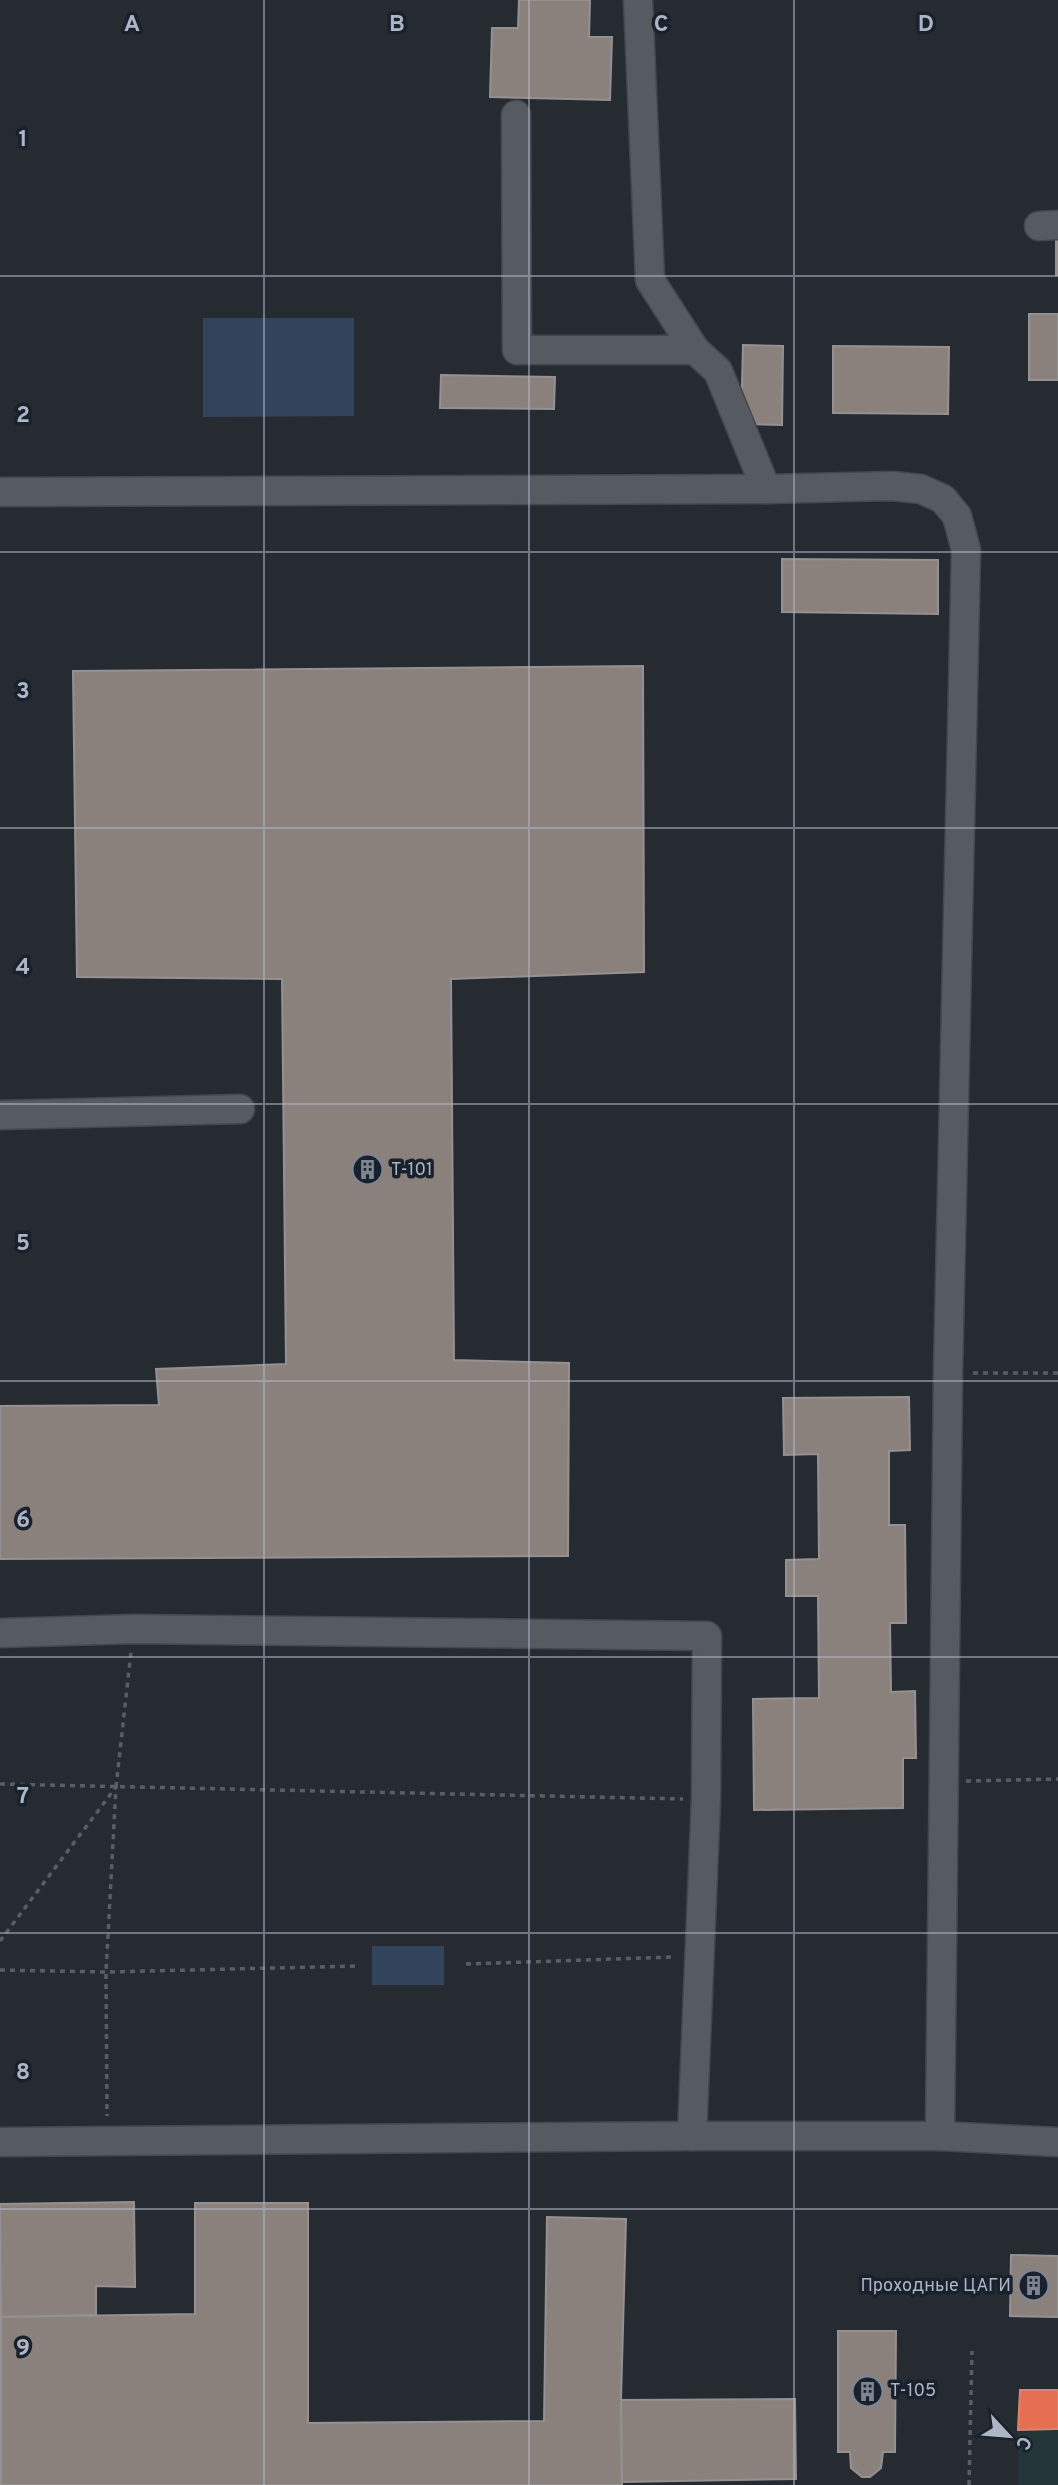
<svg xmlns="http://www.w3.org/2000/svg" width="1058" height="2485" viewBox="0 0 1058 2485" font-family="Overpass,sans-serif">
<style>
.green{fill:#233538}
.water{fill:#32435c}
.shops{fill:#e76f51;stroke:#d68474;stroke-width:2}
.industry{fill:#8a817c;stroke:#959192;stroke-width:2}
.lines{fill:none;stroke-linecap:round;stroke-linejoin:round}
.minor-casing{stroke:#44474d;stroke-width:31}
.path{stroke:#585e65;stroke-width:3.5;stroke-dasharray:5 5;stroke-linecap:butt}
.minor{stroke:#565a61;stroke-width:28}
.grid{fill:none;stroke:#aeb6c5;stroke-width:2;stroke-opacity:0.55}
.labels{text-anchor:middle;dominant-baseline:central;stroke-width:7;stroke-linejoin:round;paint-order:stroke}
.poi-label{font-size:18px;fill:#aeb6c5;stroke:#19212d;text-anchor:start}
.grid-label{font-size:23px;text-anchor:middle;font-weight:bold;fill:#aeb6c5;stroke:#19212d;stroke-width:7;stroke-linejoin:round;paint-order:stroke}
</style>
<rect width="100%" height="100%" fill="#262b32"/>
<path class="green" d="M1058 2429V2485H1018V2430Z"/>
<g class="water">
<path d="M203 318H354V416L203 417Z"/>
<rect x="372" y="1946" width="72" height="39"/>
</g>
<path class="shops" d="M1020 2390H1058V2429L1018 2430Z"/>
<g class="industry">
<path d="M519 0H590L589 37H612L610 100 490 97 492 28H518Z"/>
<rect x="1056" y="236" width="2" height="39"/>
<rect x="1029" y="314" width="29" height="66"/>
<path d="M743 345 783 346 782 425 741 424Z"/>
<path d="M833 346 949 347 948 414 833 413Z"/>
<path d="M441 375 555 377 554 409 440 408Z"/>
<path d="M782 559 938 560V614L782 612Z"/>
<path d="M643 666 644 972 451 979 454 1360 569 1363 568 1556 0 1559V1406L159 1405 156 1369 286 1364 282 979 77 977 73 671Z"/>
<path d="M909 1397 910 1450 889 1451V1525H905L906 1623H890L891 1692 915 1691 916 1758H903V1808L754 1810 753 1699 819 1698 818 1596H786V1560L819 1559 818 1454 784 1455 783 1398Z"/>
<path d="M134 2202 135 2287 96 2286V2315L1 2317 0 2204Z"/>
<path d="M195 2203H308V2423L544 2421 547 2217 626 2219 621 2400 622 2485H1V2317L195 2314Z"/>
<path d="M1011 2255 1058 2256V2317L1010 2316Z"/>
<path d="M838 2331H896L895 2452H883L881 2468 870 2477H862L851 2468 850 2452H838Z"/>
<path d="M795 2399 796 2479 622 2482 621 2400Z"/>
</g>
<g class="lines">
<defs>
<g id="minor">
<path d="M638 0 650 280 695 350"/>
<path d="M516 115 517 350H695L718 371 766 489"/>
<path d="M1039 226 1058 225"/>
<path d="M0 492 766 489 892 486 921 489 943 499 957 516 966 550 948 1373 940 2136H692L0 2142"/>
<path d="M0 1115 240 1109"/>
<path d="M0 1633 134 1629 707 1636 706 1799 692 2136"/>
<path d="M940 2136 1058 2142"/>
</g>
</defs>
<use href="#minor" class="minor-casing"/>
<g class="path">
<path d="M973 1373H1058"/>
<path d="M966 1781 1058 1779"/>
<path d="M0 1784 683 1799"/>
<path d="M116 1787 131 1652"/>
<path d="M0 1941 116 1787 106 1972 107 2116"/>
<path d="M466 1964 674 1957"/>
<path d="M0 1970 106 1972 359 1966"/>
<path d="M969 2485 972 2351"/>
</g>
<use href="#minor" class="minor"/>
</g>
<path class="grid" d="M264 0V2485M529 0V2485M794 0V2485M0 276H1058M0 552H1058M0 828H1058M0 1104H1058M0 1381H1058M0 1657H1058M0 1933H1058M0 2209H1058"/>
<defs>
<symbol id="building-ring" viewBox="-11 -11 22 22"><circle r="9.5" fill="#19212d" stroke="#7e8592" stroke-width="1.5"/><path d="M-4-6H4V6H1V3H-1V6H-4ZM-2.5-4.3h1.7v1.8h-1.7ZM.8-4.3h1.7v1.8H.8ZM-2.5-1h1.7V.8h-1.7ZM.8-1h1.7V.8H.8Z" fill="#7e8592"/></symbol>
</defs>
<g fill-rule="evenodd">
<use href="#building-ring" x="350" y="1152" width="35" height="35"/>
<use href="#building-ring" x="1016" y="2268" width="35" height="35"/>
<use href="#building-ring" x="850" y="2374" width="35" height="35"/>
</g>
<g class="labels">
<g class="poi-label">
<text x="391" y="1170">Т-101</text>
<text x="1011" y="2286" text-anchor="end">Проходные ЦАГИ</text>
<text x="890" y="2391">Т-105</text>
</g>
</g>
<g class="grid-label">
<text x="132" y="31">A</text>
<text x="397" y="31">B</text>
<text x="661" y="31">C</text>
<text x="926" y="31">D</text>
<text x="23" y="146">1</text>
<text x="23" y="422">2</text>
<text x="23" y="698">3</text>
<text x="23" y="974">4</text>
<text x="23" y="1250">5</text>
<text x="23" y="1527">6</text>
<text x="23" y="1803">7</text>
<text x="23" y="2079">8</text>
<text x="23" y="2355">9</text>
</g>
<g transform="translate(1009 2436) rotate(116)" stroke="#19212d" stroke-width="5" paint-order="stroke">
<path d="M0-5L12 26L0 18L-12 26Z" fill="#aeb6c5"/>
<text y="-10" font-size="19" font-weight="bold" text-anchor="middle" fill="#aeb6c5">С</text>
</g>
</svg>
